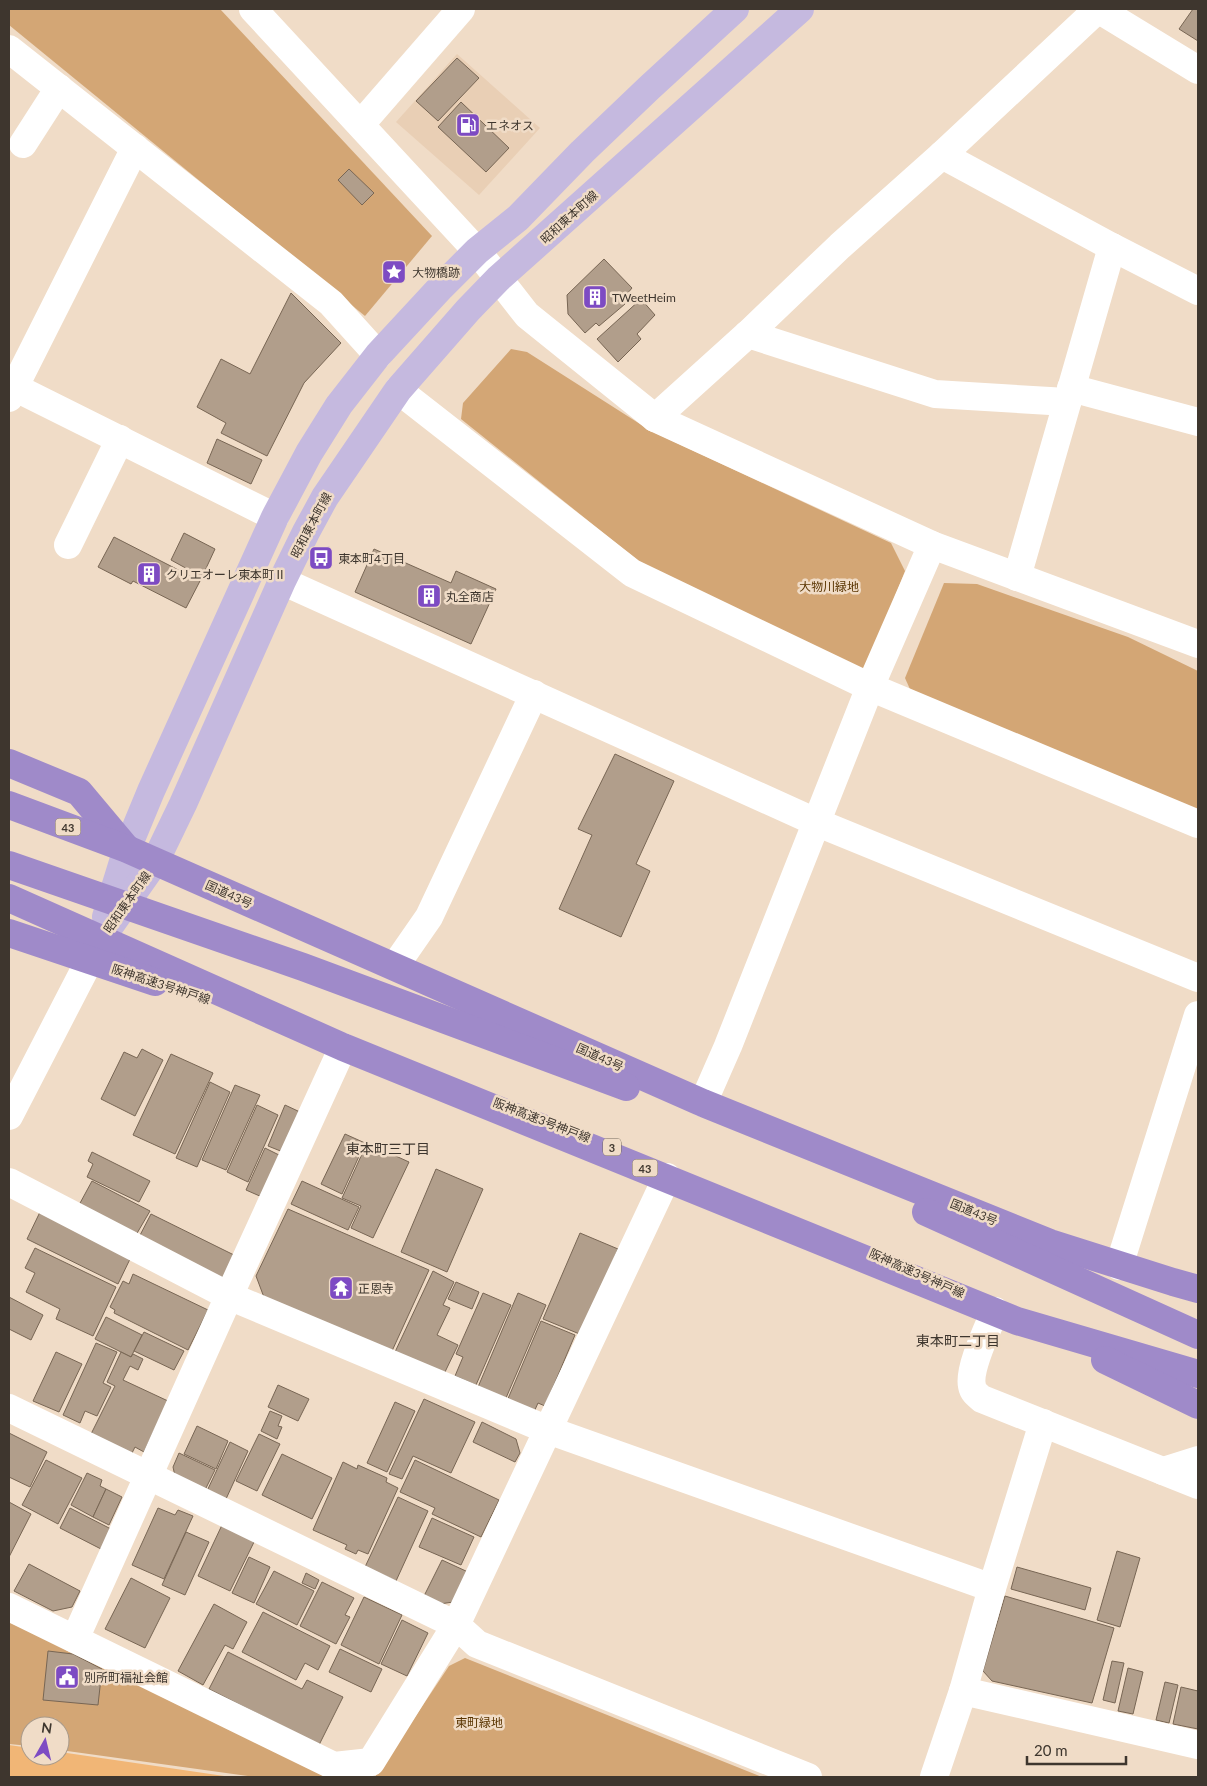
<svg xmlns="http://www.w3.org/2000/svg" width="1207" height="1786" viewBox="0 0 1207 1786" font-family="Lato,'Noto Sans JP',sans-serif">
<style>
.built{fill:#e9cfb5}
.green{fill:#d3a675}
.water{fill:#f1b676}
.building{fill:#b19e8b;stroke:#786654}
.lines{fill:none;stroke-linecap:round;stroke-linejoin:round}
.minor{stroke:#fff;stroke-width:28}
.major{stroke:#c5b9df;stroke-width:28}
.highway{stroke:#9f8ac9;stroke-width:28}
.labels{text-anchor:middle;dominant-baseline:central;stroke-width:5;stroke-linejoin:round;paint-order:stroke}
.shield{fill:#f0dcc7;stroke:#73685c;stroke-width:1}
.shield-label{font-size:11px;font-weight:bold;fill:#3e362e}
.poi-label{font-size:12px;fill:#3e362e;stroke:#f0dcc7;text-anchor:start}
.street-label{font-size:12px;fill:#3e362e;stroke:#f0dcc7}
.park-label{font-size:12px;fill:#593400;stroke:#f0dcc7}
.neighbourhood-label{font-size:14px;fill:#3e362e;stroke:#f0dcc7}
</style>
<rect width="100%" height="100%" fill="#f0dcc7"/>
<path class="built" d="M457 54 540 128 479 195 396 122Z"/>
<g class="green">
<path d="M9 9H220L432 236 365 316 9 25Z"/>
<path d="M511 349 527 352 651 431 891 543 905 571 867 667 854 670 656 575 461 419 463 403Z"/>
<path d="M944 583 977 584 1128 637 1198 671V811L913 696 905 678Z"/>
<path d="M9 1622 338 1777H255L60 1750V1726H30V1746L9 1744Z"/>
<path d="M465 1658 762 1777H375L449 1666Z"/>
</g>
<path class="water" d="M9 1745 30 1748V1756H60V1752L231 1777H9Z"/>
<g class="building">
<path d="M1193 9H1198V41L1179 29Z"/>
<path d="M457 58 479 78 438 121 416 101Z"/>
<path d="M461 102 509 148 486 172 438 127Z"/>
<path d="M349 169 374 193 362 205 338 180Z"/>
<path d="M604 259 632 288 622 300 625 304 599 326 596 323 585 333 568 314 567 295Z"/>
<path d="M291 293 341 343 304 383 267 456 221 433 226 423 197 407 221 359 250 374Z"/>
<path d="M641 299 655 315 637 334 641 339 618 362 597 339Z"/>
<path d="M217 439 262 460 251 484 207 463Z"/>
<path d="M184 533 215 549 202 577 171 560Z"/>
<path d="M114 537 200 581 186 608 133 581 131 584 98 567Z"/>
<path d="M374 549 451 583 456 571 496 589 471 644 355 592Z"/>
<path d="M615 754 674 781 636 864 650 871 621 937 559 909 592 835 578 829Z"/>
<path d="M142 1049 163 1060 135 1116 101 1099 124 1052 137 1058Z"/>
<path d="M171 1054 213 1073 175 1154 133 1135Z"/>
<path d="M210 1082 230 1092 197 1167 176 1158Z"/>
<path d="M235 1085 260 1095 226 1170 202 1160Z"/>
<path d="M257 1105 278 1115 248 1182 227 1172Z"/>
<path d="M285 1105 300 1112 283 1152 268 1146Z"/>
<path d="M345 1134 365 1143 342 1194 321 1184Z"/>
<path d="M367 1143 409 1162 373 1238 351 1228 361 1206 342 1198Z"/>
<path d="M265 1148 281 1156 262 1197 246 1190Z"/>
<path d="M92 1152 150 1181 139 1202 87 1177 93 1164 88 1161Z"/>
<path d="M436 1169 483 1189 447 1272 401 1252Z"/>
<path d="M92 1181 150 1211 136 1235 79 1205Z"/>
<path d="M302 1181 359 1207 348 1230 291 1204Z"/>
<path d="M288 1209 429 1270 392 1351 265 1300 256 1276Z"/>
<path d="M40 1212 131 1257 118 1284 27 1239Z"/>
<path d="M151 1214 236 1256 222 1284 137 1241Z"/>
<path d="M580 1233 618 1249 582 1335 543 1319Z"/>
<path d="M35 1248 116 1287 93 1336 56 1319 60 1309 26 1292 35 1273 25 1268Z"/>
<path d="M433 1271 454 1282 443 1305 450 1308 437 1335 458 1345 444 1374 395 1352Z"/>
<path d="M133 1274 208 1310 188 1350 114 1313 115 1310 110 1307 123 1281 129 1284Z"/>
<path d="M456 1282 479 1292 472 1309 448 1299Z"/>
<path d="M483 1293 511 1305 476 1385 455 1376 463 1357 456 1354Z"/>
<path d="M518 1293 546 1305 506 1398 478 1387Z"/>
<path d="M9 1297 43 1315 31 1340 9 1329Z"/>
<path d="M106 1317 142 1335 131 1357 95 1339Z"/>
<path d="M541 1321 575 1335 545 1406 538 1403 534 1412 507 1401Z"/>
<path d="M144 1332 184 1351 174 1370 134 1351Z"/>
<path d="M96 1343 117 1352 103 1383 111 1387 97 1416 85 1411 80 1423 63 1415Z"/>
<path d="M56 1352 82 1364 59 1412 33 1401Z"/>
<path d="M121 1352 131 1357 133 1354 143 1359 138 1370 130 1366 123 1380 168 1401 144 1452 135 1447 131 1455 90 1436 115 1386 107 1382Z"/>
<path d="M278 1385 309 1399 298 1421 268 1407Z"/>
<path d="M424 1399 475 1422 451 1473 413 1456 402 1479 389 1474Z"/>
<path d="M395 1402 415 1411 387 1472 367 1463Z"/>
<path d="M270 1411 282 1416 278 1426 282 1427 277 1439 261 1431Z"/>
<path d="M482 1422 516 1439 520 1453 515 1462 473 1442Z"/>
<path d="M197 1426 228 1441 216 1469 184 1454Z"/>
<path d="M9 1433 47 1452 30 1487 9 1477Z"/>
<path d="M259 1434 280 1444 257 1491 236 1481Z"/>
<path d="M230 1442 248 1451 226 1499 207 1491Z"/>
<path d="M179 1453 215 1470 205 1490 175 1476 173 1467Z"/>
<path d="M282 1454 332 1478 312 1519 262 1495Z"/>
<path d="M46 1460 82 1478 58 1524 22 1505Z"/>
<path d="M415 1460 499 1500 481 1537 432 1514 435 1508 400 1492Z"/>
<path d="M343 1462 357 1469 358 1465 387 1478 386 1482 398 1488 368 1554 358 1550 356 1554 345 1549 347 1545 313 1530Z"/>
<path d="M87 1473 102 1480 100 1486 106 1489 93 1517 71 1505Z"/>
<path d="M106 1489 122 1497 109 1525 93 1517Z"/>
<path d="M398 1497 428 1511 396 1581 365 1567Z"/>
<path d="M9 1502 31 1514 9 1557Z"/>
<path d="M70 1508 111 1529 101 1549 60 1528Z"/>
<path d="M158 1508 175 1515 178 1510 193 1516 164 1579 132 1565Z"/>
<path d="M432 1518 474 1537 461 1565 419 1547Z"/>
<path d="M222 1525 255 1540 230 1591 198 1576Z"/>
<path d="M186 1532 209 1542 185 1595 162 1585Z"/>
<path d="M1117 1551 1140 1558 1120 1627 1097 1620Z"/>
<path d="M249 1557 270 1567 254 1603 232 1593Z"/>
<path d="M442 1560 468 1572 453 1602 433 1605 422 1600Z"/>
<path d="M29 1564 80 1591 72 1607 53 1611 14 1591Z"/>
<path d="M1017 1567 1091 1588 1085 1610 1011 1589Z"/>
<path d="M274 1571 314 1591 297 1625 256 1604Z"/>
<path d="M306 1573 319 1580 315 1589 302 1583Z"/>
<path d="M131 1578 170 1598 145 1648 105 1629Z"/>
<path d="M322 1582 354 1598 345 1615 350 1617 336 1644 300 1626Z"/>
<path d="M1005 1596 1114 1628 1092 1703 992 1681 983 1671Z"/>
<path d="M364 1597 402 1615 379 1664 341 1645Z"/>
<path d="M214 1604 247 1622 233 1649 225 1645 203 1685 178 1671Z"/>
<path d="M263 1612 330 1646 318 1670 305 1663 296 1680 242 1652Z"/>
<path d="M402 1620 428 1633 407 1676 381 1664Z"/>
<path d="M340 1649 382 1669 371 1692 329 1672Z"/>
<path d="M48 1651 73 1654 102 1669 98 1705 43 1700Z"/>
<path d="M228 1652 302 1689 307 1680 343 1697 319 1745 209 1689Z"/>
<path d="M1112 1661 1124 1663 1115 1703 1103 1700Z"/>
<path d="M1128 1668 1143 1672 1133 1714 1118 1711Z"/>
<path d="M1165 1682 1178 1685 1169 1723 1156 1720Z"/>
<path d="M1181 1687 1198 1691V1729L1173 1724Z"/>
</g>
<g class="lines">
<g class="minor">
<path d="M253 9 477 251 527 315 655 418 932 545 1198 644"/>
<path d="M1098 9 1198 70"/>
<path d="M9 49 331 303 378 355"/>
<path d="M361 124 461 9"/>
<path d="M23 144 59 88"/>
<path d="M942 155 1112 247 1198 291"/>
<path d="M748 334 935 394 1067 402"/>
<path d="M14 387 275 517"/>
<path d="M1071 388 1198 422"/>
<path d="M398 390 632 573 870 687 1198 824"/>
<path d="M9 398 135 148"/>
<path d="M655 418 748 334 840 246 942 155 1098 9"/>
<path d="M68 545 120 439"/>
<path d="M1017 577 1112 247"/>
<path d="M282 581 818 823 1198 978"/>
<path d="M395 966 429 917 534 694"/>
<path d="M703 1103 728 1046 870 687 932 545"/>
<path d="M9 1116 100 940"/>
<path d="M9 1182 229 1296 548 1430 992 1588"/>
<path d="M1119 1266 1198 1015"/>
<path d="M995 1311C988 1328 968 1369 972 1386 973 1392 977 1395 982 1399L1198 1485"/>
<path d="M9 1408 456 1625 477 1644 808 1777"/>
<path d="M1163 1471 1198 1460"/>
<path d="M9 1607 334 1766 371 1762 456 1625 667 1177"/>
<path d="M75 1639 229 1296 343 1047"/>
<path d="M963 1691 1198 1745"/>
<path d="M934 1777 963 1691 992 1588 1043 1423"/>
</g>
<g class="major">
<path d="M106 917 127 849 151 791 275 517 309 453 339 405 378 355 441 287 477 251 518 218 582 152 649 88 735 9"/>
<path d="M100 940 155 862 183 804 282 581 306 532 325 497 398 390 468 310 498 279 800 9"/>
</g>
<g class="highway">
<path d="M9 763 79 792 126 848"/>
<path d="M9 805 127 849 703 1103 1050 1243 1173 1282 1198 1289"/>
<path d="M9 865 303 967 626 1087"/>
<path d="M9 898 343 1047 1017 1321 1198 1374"/>
<path d="M9 933 155 982"/>
<path d="M926 1212 1198 1335"/>
<path d="M1105 1360 1198 1405"/>
</g>
</g>
<defs>
<symbol id="fuel-square" viewBox="-11 -11 22 22"><rect x="-9" y="-9" width="18" height="18" rx="4" fill="#7d4bc3" stroke="#f0dcc7"/><path d="M-5.5-6h7V0h2V4h1.3V-2.5L3-4.5l.8-.8L6-3V5H2.5V1h-1V6h-7ZM-4.2-4.7v3.2H.2V-4.7Z" fill="#fff"/></symbol>
<symbol id="sight-square" viewBox="-11 -11 22 22"><rect x="-9" y="-9" width="18" height="18" rx="4" fill="#7d4bc3" stroke="#f0dcc7"/><path d="M0-6L1.8-2.2L6-1.7L2.9 1.2L3.7 5.4L0 3.3L-3.7 5.4L-2.9 1.2L-6-1.7L-1.8-2.2Z" fill="#fff"/></symbol>
<symbol id="building-square" viewBox="-11 -11 22 22"><rect x="-9" y="-9" width="18" height="18" rx="4" fill="#7d4bc3" stroke="#f0dcc7"/><path d="M-4-6H4V6H1V3H-1V6H-4ZM-2.5-4.3h1.7v1.8h-1.7ZM.8-4.3h1.7v1.8H.8ZM-2.5-1h1.7V.8h-1.7ZM.8-1h1.7V.8H.8Z" fill="#fff"/></symbol>
<symbol id="bus-square" viewBox="-11 -11 22 22"><rect x="-9" y="-9" width="18" height="18" rx="4" fill="#7d4bc3" stroke="#f0dcc7"/><path d="M-5-6H5V4H4V6H2V4H-2V6H-4V4H-5ZM-3.5-4V0h7V-4ZM-3.5 1.2v1.5H-2V1.2ZM2 1.2v1.5H3.5V1.2Z" fill="#fff"/></symbol>
<symbol id="temple-square" viewBox="-11 -11 22 22"><rect x="-9" y="-9" width="18" height="18" rx="4" fill="#7d4bc3" stroke="#f0dcc7"/><path d="M0-6L5-2H3V0L6.5 2.5H4V6H1.5V3h-3V6H-4V2.5H-6.5L-3 0V-2H-5Z" fill="#fff"/></symbol>
<symbol id="civic-square" viewBox="-11 -11 22 22"><rect x="-9" y="-9" width="18" height="18" rx="4" fill="#7d4bc3" stroke="#f0dcc7"/><path d="M-.6-6.5H3V-4.5H.6V-3L4-1V1h2V6H-6V1h2V-1L-.6-3ZM-1.2 2.5V6h2.4V2.5Z" fill="#fff"/></symbol>
</defs>
<g fill-rule="evenodd">
<use href="#fuel-square" x="454" y="111" width="28" height="28"/>
<use href="#sight-square" x="380" y="258" width="28" height="28"/>
<use href="#building-square" x="581" y="283" width="28" height="28"/>
<use href="#bus-square" x="307" y="544" width="28" height="28"/>
<use href="#building-square" x="135" y="560" width="28" height="28"/>
<use href="#building-square" x="415" y="582" width="28" height="28"/>
<use href="#temple-square" x="327" y="1274" width="28" height="28"/>
<use href="#civic-square" x="53" y="1663" width="28" height="28"/>
</g>
<g class="labels">
<g class="shield">
<rect x="55.5" y="818.5" width="25" height="17" rx="4"/>
<rect x="603" y="1138.5" width="18" height="17" rx="4"/>
<rect x="632.5" y="1159.5" width="25" height="17" rx="4"/>
</g>
<g class="shield-label">
<text x="68" y="827">43</text>
<text x="612" y="1147">3</text>
<text x="645" y="1168">43</text>
</g>
<g class="poi-label">
<text x="486" y="125">エネオス</text>
<text x="412" y="272">大物橋跡</text>
<text x="612" y="297">TWeetHeim</text>
<text x="338" y="558">東本町4丁目</text>
<text x="166" y="574">クリエオーレ東本町Ⅱ</text>
<text x="446" y="596">丸全商店</text>
<text x="358" y="1288">正恩寺</text>
<text x="84" y="1677">別所町福祉会館</text>
</g>
<g class="street-label">
<text transform="translate(569 217) rotate(-42)">昭和東本町線</text>
<text transform="translate(311 525) rotate(-62)">昭和東本町線</text>
<text transform="translate(229 894) rotate(24)">国道43号</text>
<text transform="translate(127 902) rotate(-55)">昭和東本町線</text>
<text transform="translate(161 984) rotate(18)">阪神高速3号神戸線</text>
<text transform="translate(600 1057) rotate(24)">国道43号</text>
<text transform="translate(542 1120) rotate(21)">阪神高速3号神戸線</text>
<text transform="translate(974 1212) rotate(22)">国道43号</text>
<text transform="translate(917 1273) rotate(24)">阪神高速3号神戸線</text>
</g>
<g class="park-label">
<text x="829" y="586">大物川緑地</text>
<text x="479" y="1722">東町緑地</text>
</g>
<g class="neighbourhood-label">
<text x="388" y="1148">東本町三丁目</text>
<text x="958" y="1340">東本町二丁目</text>
</g>
</g>
<rect width="1207" height="1786" fill="none" stroke="#3e362e" stroke-width="20"/>
<g transform="translate(45 1741) rotate(8)"><circle r="24" fill="#f0dcc7" stroke="#a99a8a"/>
<path d="M0-4L9 19L0 12L-9 19Z" fill="#7d4bc3"/>
<text y="-8" font-size="14" font-weight="bold" text-anchor="middle" fill="#3e362e">N</text>
</g>
<path d="M1027 1756v8h99v-8" fill="none" stroke="#3e362e" stroke-width="2.5"/>
<text x="1034" y="1756" font-size="15" fill="#3e362e" stroke="#f0dcc7" stroke-width="4" paint-order="stroke">20 m</text>
</svg>
